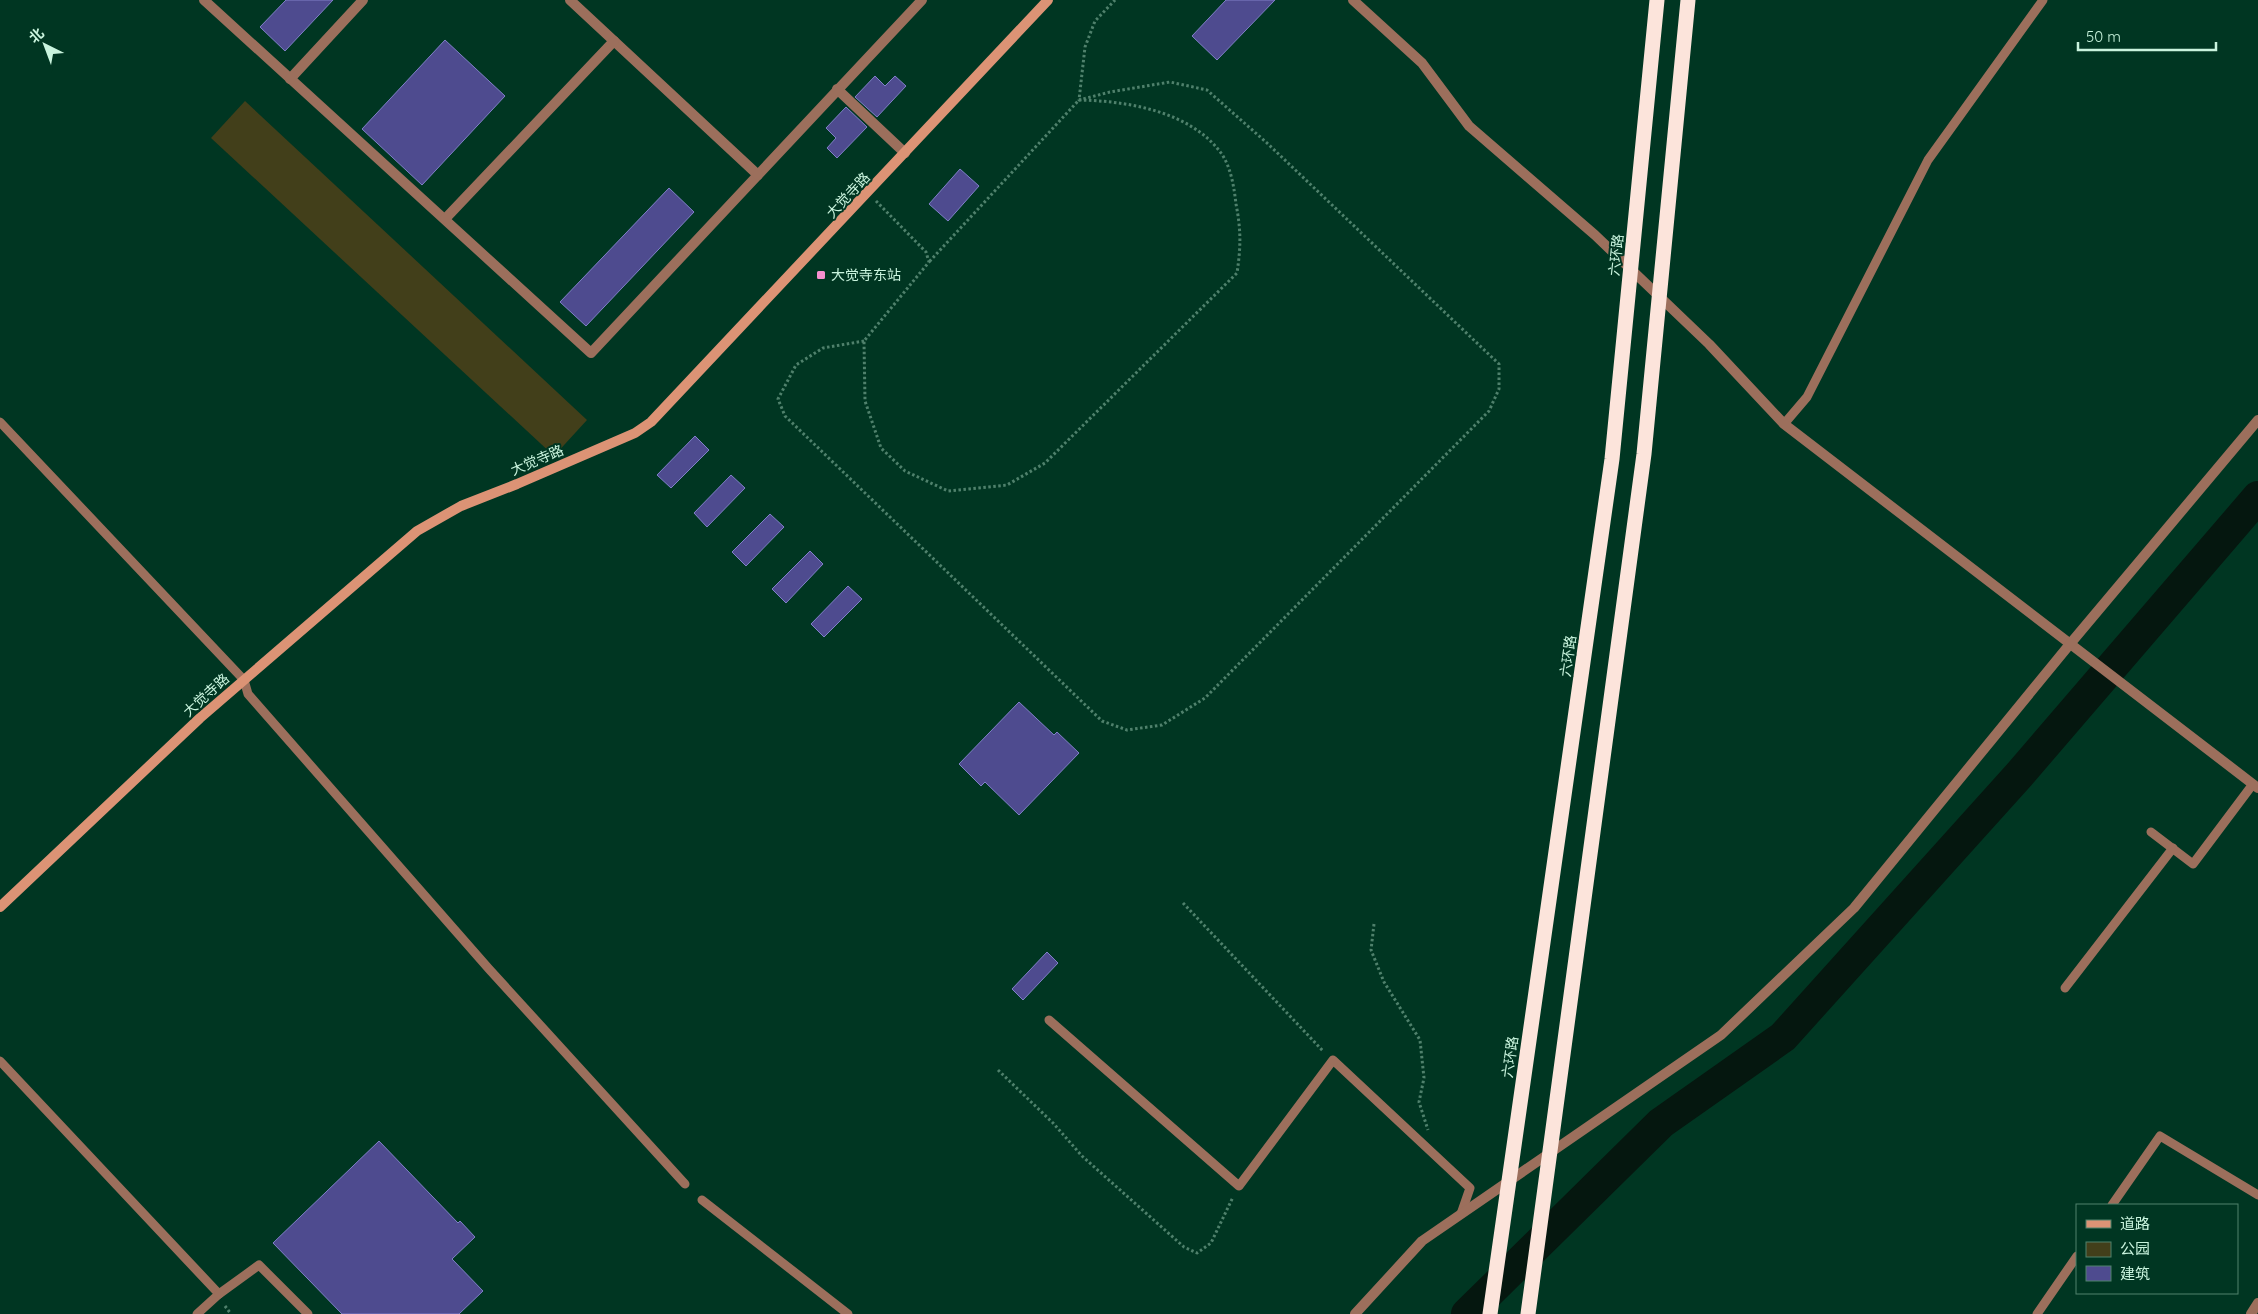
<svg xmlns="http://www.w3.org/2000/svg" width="2258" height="1314" viewBox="0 0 2258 1314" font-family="Quicksand,'Noto Sans SC',sans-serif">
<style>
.green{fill:#423f1a}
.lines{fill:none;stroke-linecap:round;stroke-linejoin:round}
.river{stroke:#05170f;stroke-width:32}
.building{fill:#4e4b8f;stroke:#8080c8}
.path{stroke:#4f816c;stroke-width:3;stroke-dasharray:2.5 2.5;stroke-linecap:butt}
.lane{stroke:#9c6f5c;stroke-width:9}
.street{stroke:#9c6f5c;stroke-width:10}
.secondary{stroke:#dc9375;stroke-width:10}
.highway-bridge{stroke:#fce4db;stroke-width:15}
.poi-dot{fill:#f690cf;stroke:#003622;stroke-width:2}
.labels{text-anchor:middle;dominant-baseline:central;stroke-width:4;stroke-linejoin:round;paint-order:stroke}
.street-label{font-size:14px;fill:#c9f4de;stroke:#003622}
.poi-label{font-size:14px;fill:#c9f4de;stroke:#003622;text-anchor:start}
</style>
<rect width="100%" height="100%" fill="#003622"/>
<path class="green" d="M245 101 587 420 554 456 211 138Z"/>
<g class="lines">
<path class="river" d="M1467 1314 1661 1123 1783 1037 2019 775 2258 497"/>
</g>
<g class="building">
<path d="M286 0H333L285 51 260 27Z"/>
<path d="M1226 0H1275L1217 60 1192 36Z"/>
<path d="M445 40 505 96 422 185 362 129Z"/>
<path d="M875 76 885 86 895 76 906 86 877 117 855 97Z"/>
<path d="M846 107 867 127 837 158 827 148 836 138 826 128Z"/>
<path d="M960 169 979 186 948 221 929 204Z"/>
<path d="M669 188 694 212 586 326 560 302Z"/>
<path d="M695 436 709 450 671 488 657 475Z"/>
<path d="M731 475 745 488 707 527 694 513Z"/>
<path d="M770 514 784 527 746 566 732 552Z"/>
<path d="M810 551 823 564 786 603 772 589Z"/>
<path d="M848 586 862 599 824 637 811 624Z"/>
<path d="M1019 702 1054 735 1057 732 1079 753 1019 815 985 782 981 786 959 764Z"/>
<path d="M1047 952 1058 963 1023 1000 1012 989Z"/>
<path d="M379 1141 458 1223 460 1221 475 1237 452 1259 483 1291 459 1314H342L273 1243Z"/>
</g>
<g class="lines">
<g class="path">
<path d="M876 201 926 252 929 262 864 341 865 401 881 448 905 471 948 491 1007 485 1045 463 1237 273C1241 246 1241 230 1236 204 1234 187 1231 167 1221 153 1190 111 1127 101 1079 100L929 262"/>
<path d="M864 341 823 348 796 365 778 399 785 416 1102 721 1127 730 1162 725 1205 698 1489 411 1499 389V364L1267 143 1207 90 1170 82 1110 92 1079 100 1085 47 1095 21 1115 0"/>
<path d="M1183 903 1323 1051"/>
<path d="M1374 924 1371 950 1384 982 1420 1040 1424 1078 1419 1102 1428 1130"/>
<path d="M998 1070 1053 1123 1082 1156 1184 1247 1197 1253 1211 1243 1233 1197"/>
<path d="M225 1306 231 1314"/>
</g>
<g class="lane">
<path d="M0 422 244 680 248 694 489 969 685 1184"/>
<path d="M1784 424 1807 397 1928 160 2043 0"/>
<path d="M2151 832 2193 864 2253 784"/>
<path d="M2065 988 2173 848"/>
<path d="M1049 1020 1239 1186 1333 1060 1470 1188 1461 1214"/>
<path d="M0 1061 219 1294 197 1314"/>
<path d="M702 1200 848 1314"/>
<path d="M2112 1205 2160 1136 2258 1195"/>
<path d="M219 1294 259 1265 308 1314"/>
<path d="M2037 1314 2077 1256"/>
</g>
<g class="street">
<path d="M204 0 591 353 922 0"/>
<path d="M570 0 758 175"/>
<path d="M1353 0 1422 63 1469 126 1595 235 1709 344 1784 424 2258 788"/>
<path d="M290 79 363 0"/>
<path d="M837 89 905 153"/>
<path d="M445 219 614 41"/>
<path d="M1355 1314 1422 1241 1721 1035 1854 908 2070 644 2258 420"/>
<path d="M2251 1314 2258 1303"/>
</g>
<path class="secondary" d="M0 907 200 718 417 531 461 506 517 484 635 433 651 422 1048 0"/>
<g class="highway-bridge">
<path d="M1490 1314 1612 459 1657 0"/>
<path d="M1528 1314 1644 454 1688 0"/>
</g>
</g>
<rect class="poi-dot" x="816" y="270" width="10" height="10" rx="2.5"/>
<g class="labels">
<g class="street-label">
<text transform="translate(848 195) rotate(-47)">大觉寺路</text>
<text transform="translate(1616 255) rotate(-84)">六环路</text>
<text transform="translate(537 460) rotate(-23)">大觉寺路</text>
<text transform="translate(1568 656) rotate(-82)">六环路</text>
<text transform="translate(206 695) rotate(-42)">大觉寺路</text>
<text transform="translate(1510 1057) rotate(-82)">六环路</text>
</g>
<g class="poi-label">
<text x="831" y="275">大觉寺东站</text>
</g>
</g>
<rect x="2076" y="1204" width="162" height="90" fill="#003622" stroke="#50826d"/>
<rect x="2086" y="1220" width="25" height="8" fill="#dc9375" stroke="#50826d"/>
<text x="2120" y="1229" font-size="15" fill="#c9f4de">道路</text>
<rect x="2086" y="1242" width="25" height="15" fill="#423f1a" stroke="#50826d"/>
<text x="2120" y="1254" font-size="15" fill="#c9f4de">公园</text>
<rect x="2086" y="1266" width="25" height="15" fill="#4e4b8f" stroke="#50826d"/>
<text x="2120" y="1279" font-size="15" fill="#c9f4de">建筑</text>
<g transform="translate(45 45) rotate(318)" stroke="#003622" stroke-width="4" paint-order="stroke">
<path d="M0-4L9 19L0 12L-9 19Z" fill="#c9f4de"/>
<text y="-8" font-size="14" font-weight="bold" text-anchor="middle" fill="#c9f4de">北</text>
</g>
<path d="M2078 42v8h138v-8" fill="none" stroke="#c9f4de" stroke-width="2.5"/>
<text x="2086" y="42" font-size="15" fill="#c9f4de" stroke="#003622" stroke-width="4" paint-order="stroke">50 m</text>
</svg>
